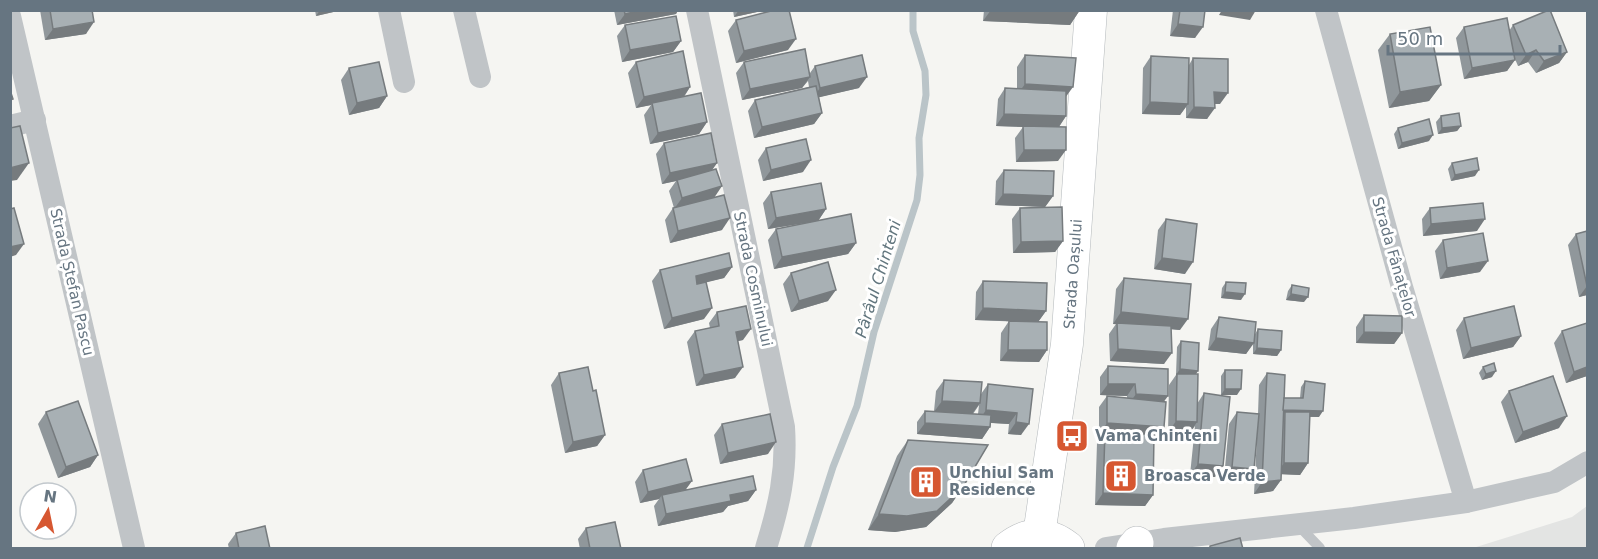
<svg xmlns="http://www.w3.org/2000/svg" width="1598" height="559" viewBox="0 0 1598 559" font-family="'DejaVu Sans',sans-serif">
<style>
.built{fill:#e3e4e3}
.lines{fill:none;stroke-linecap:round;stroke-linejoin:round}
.stream{stroke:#bac4c8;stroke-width:7}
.secondary-casing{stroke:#b3b8bb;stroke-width:33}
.primary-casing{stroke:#b4b8bb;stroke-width:34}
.service{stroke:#c0c4c7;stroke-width:10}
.minor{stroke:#c0c4c7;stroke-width:22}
.secondary{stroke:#fff;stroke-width:32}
.primary{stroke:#fff;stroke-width:33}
.wall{fill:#90979b;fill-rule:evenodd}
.shaded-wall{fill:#767b7e}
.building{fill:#a8b0b4;stroke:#767b7e;stroke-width:1.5}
.labels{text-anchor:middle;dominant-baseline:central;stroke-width:6;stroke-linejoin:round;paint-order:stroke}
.street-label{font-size:15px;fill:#667581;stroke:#fff}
.poi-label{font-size:15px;font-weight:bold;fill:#667581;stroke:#fff;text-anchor:start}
.water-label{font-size:16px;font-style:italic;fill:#62767e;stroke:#fff}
</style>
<rect width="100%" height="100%" fill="#f5f5f2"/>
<path class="built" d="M1587 506V548H1473L1572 517Z"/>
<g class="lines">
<path class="stream" d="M807 548 833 467 857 406 874 332 917 200 920 175 919 138 926 95 925 71 913 31V10"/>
<defs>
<path id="secondary" d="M1039 535 1067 344 1091 10"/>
<g id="primary">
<path d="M1008 548C1028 532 1048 532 1068 548"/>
<path d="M1133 548 1137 543"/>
</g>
</defs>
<use href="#secondary" class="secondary-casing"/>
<use href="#primary" class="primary-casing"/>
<path class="service" d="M1297 524 1320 548"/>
<g class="minor">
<path d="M389 10 404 82"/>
<path d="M464 10 480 77"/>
<path d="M697 10 784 427C787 472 779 506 766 548"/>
<path d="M1326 10 1402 287 1466 502"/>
<path d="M10 16 134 548"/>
<path d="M10 126 35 120"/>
<path d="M1106 548 1164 539 1354 518 1466 502 1554 482 1588 462"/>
</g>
<use href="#secondary" class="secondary"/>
<use href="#primary" class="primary"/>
</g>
<g class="wall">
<path d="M40 10H92L86 34 45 40Z"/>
<path d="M315 10H342L316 16Z"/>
<path d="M614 10H678L676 14 617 25Z"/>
<path d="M733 10H766L734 17Z"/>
<path d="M984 10H1080L1070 25 983 21Z"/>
<path d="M1173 10H1205L1195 38 1170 36Z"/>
<path d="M736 20 788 50 736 63 728 31Z"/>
<path d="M625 25 681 41 673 52 622 62 617 36Z"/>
<path d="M1513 25 1567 52 1559 63 1536 73 1528 62 1518 66 1515 59 1507 71 1464 79 1456 38 1464 27 1509 31Z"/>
<path d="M1390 34 1441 85 1429 101 1389 108 1378 50Z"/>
<path d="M1025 55 1066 96V116L1059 127 1058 161 1016 162 1015 138 1023 127 996 126 998 99 1005 88H1017V67Z"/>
<path d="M1151 56 1189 65 1193 58 1220 104H1215L1207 119 1186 118V107L1180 115 1142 114 1143 68Z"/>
<path d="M636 62 690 87 684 97 707 122 699 134 650 144 644 115 651 105 636 108 628 73Z"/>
<path d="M744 62 810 73 815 66 859 88 819 97 822 113 814 124 754 138 748 111 755 100 809 87 808 81 802 88 742 100 736 73Z"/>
<path d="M349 68 387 96 379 108 349 115 341 80Z"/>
<path d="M1441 116 1461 126 1457 131 1438 134 1436 122Z"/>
<path d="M1398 128 1429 141 1398 149 1394 134Z"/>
<path d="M664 143 717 163 712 170 714 198 722 230 670 243 665 220 673 208H674L669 191 676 181 662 184 656 154Z"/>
<path d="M766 148 803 172 763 181 758 160Z"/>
<path d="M1452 163 1475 176 1451 181 1448 169Z"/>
<path d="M1004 170 1053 196 1045 207 995 205 996 181Z"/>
<path d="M771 192 826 209 818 221 856 243 848 254 774 269 768 240 776 229 811 222 768 229 763 203Z"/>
<path d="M1020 208 1063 241 1055 252 1013 253 1012 219Z"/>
<path d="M1430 208 1477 231 1423 236 1422 219Z"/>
<path d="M1166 219 1185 274 1154 269 1158 230Z"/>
<path d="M1587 231V295L1579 297 1568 245 1576 234Z"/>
<path d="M1443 240 1480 272 1440 279 1435 251Z"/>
<path d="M732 267 724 278 706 282 704 319 664 329 652 281 660 270Z"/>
<path d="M791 273 828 301 791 312 783 284Z"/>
<path d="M1124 278 1180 330 1171 329 1164 364 1110 361 1109 334 1116 324H1113L1116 289Z"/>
<path d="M983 281 1046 311 1038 322 1047 350 1039 362 1000 361 1001 333 1009 321 1027 322 975 320 976 292Z"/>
<path d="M1226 282 1241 300 1221 298 1222 288Z"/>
<path d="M1292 285 1304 302 1286 300 1288 291Z"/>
<path d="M717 312 743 340 738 341 735 378 696 386 687 342 695 331 710 328 709 323Z"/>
<path d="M1364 315 1402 333 1394 344 1356 343V327Z"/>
<path d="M1219 317 1255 334 1258 329 1281 350 1277 356 1253 354V343L1246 354 1208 350 1211 329Z"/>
<path d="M1464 318 1521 336 1513 347 1463 359 1456 330Z"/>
<path d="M1562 331 1587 376 1566 383 1554 343Z"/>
<path d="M1181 341 1196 374 1197 404 1204 393 1215 477 1190 475 1195 426 1189 434 1168 433 1169 385 1176 375 1177 347Z"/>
<path d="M1108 366 1164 402 1156 438H1154L1153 495 1145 506 1095 505 1097 443 1103 435H1099V407L1107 396 1127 398V396L1100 395V377Z"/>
<path d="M1483 367 1492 377 1482 380 1479 373Z"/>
<path d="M1225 370 1237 395H1221V376Z"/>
<path d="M559 373 593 391 605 435 597 446 565 453 551 385Z"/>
<path d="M1267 373 1284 398H1300L1301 387 1305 381 1319 417H1309L1308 463 1300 475 1281 474V480L1273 491 1254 494 1257 437 1254 469 1246 480 1224 478 1229 424 1237 412 1258 414 1259 385Z"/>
<path d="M944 380 981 394 988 384 1033 389 1021 435 1008 434 1009 424 991 423 990 427 982 439 917 434V422L925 411H934L936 391ZM979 405 978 414H973Z"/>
<path d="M1509 391 1559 428 1515 443 1501 402Z"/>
<path d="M46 412 98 455 90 467 58 478 38 424Z"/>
<path d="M722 424 768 454 720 464 714 435Z"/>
<path d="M908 440 963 487 952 503 926 527 895 532 868 530 897 456Z"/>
<path d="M643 470 686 489 756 490 748 501 728 506 723 512 658 526 654 506 659 499 640 503 635 482Z"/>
<path d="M586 528 621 549H580L578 539Z"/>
<path d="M236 533 270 549H229L228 544Z"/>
</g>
<g class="shaded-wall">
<path d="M320 10H342L316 16Z"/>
<path d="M642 10H678L676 14 617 25 625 14Z"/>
<path d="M739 10H766L734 17Z"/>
<path d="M991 10H1080L1070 25 983 21Z"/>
<path d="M1222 10H1256L1250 20 1219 15Z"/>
<path d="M94 22 86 34 45 40 53 29Z"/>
<path d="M1178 24 1203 27 1195 38 1170 36Z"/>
<path d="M796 39 788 50 736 63 744 51Z"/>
<path d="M681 41 673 52 622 62 630 50Z"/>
<path d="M1536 50 1528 62 1518 66 1526 55Z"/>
<path d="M1567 52 1559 63 1536 73 1544 61Z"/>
<path d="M1515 60 1507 71 1464 79 1472 68Z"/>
<path d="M810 77 802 88 742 100 750 89Z"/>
<path d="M867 77 859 88 812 99 820 88Z"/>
<path d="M1025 84 1073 87 1065 98 1017 95Z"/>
<path d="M1441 85 1429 101 1389 108 1400 92Z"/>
<path d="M690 87 682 99 652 103 651 105 636 108 644 97Z"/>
<path d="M1214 92 1228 93 1220 104H1206Z"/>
<path d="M387 96 379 108 349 115 357 103Z"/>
<path d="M1150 102 1188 104 1180 115 1142 114Z"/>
<path d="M1194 107 1215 108 1207 119 1186 118Z"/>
<path d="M822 113 814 124 754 138 762 127Z"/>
<path d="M1004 114 1066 116 1058 128 996 126Z"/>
<path d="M707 122 699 134 650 144 658 133Z"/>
<path d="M1461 126 1457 131 1438 134 1442 128Z"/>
<path d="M1433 135 1429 141 1398 149 1402 143Z"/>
<path d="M1024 150H1066L1058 161 1016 162Z"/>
<path d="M811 160 803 172 763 181 771 170Z"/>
<path d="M29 163 17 180 10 181V168Z"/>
<path d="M717 163 709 174 662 184 670 173Z"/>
<path d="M1479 170 1475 176 1451 181 1455 175Z"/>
<path d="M722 186 714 198 674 209 682 198Z"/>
<path d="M1003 194 1053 196 1045 207 995 205Z"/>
<path d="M826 209 818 221 768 229 776 218Z"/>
<path d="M730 218 722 230 670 243 678 231Z"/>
<path d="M1485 219 1477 231 1423 236 1431 224Z"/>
<path d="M1063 241 1055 252 1013 253 1021 242Z"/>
<path d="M856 243 848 254 774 269 782 257Z"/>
<path d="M24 244 16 255 10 257V247Z"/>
<path d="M1162 258 1193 262 1185 274 1154 269Z"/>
<path d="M1488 261 1480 272 1440 279 1447 268Z"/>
<path d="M732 267 724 278 688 287 696 276Z"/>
<path d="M1587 286V295L1579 297Z"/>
<path d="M836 290 828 301 791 312 799 301Z"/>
<path d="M1225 292 1245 294 1241 300 1221 298Z"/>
<path d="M1291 294 1308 297 1304 302 1286 300Z"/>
<path d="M712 308 704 319 664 329 672 318Z"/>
<path d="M983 308 1046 311 1038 322 975 320Z"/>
<path d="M1121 312 1188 319 1180 330 1113 324Z"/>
<path d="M751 329 743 340 728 343 736 332Z"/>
<path d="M1364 332 1402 333 1394 344 1356 343Z"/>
<path d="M1521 336 1513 347 1463 359 1471 348Z"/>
<path d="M1216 338 1254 343 1246 354 1208 350Z"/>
<path d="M1257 348 1281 350 1277 356 1253 354Z"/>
<path d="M1118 349 1172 353 1164 364 1110 361Z"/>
<path d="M1008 350H1047L1039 362 1000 361Z"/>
<path d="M743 367 735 378 696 386 704 375Z"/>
<path d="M1587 367V376L1566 383 1574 372Z"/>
<path d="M1180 369 1198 371 1194 377 1176 375Z"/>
<path d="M1496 371 1492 377 1482 380 1486 374Z"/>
<path d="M1108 384H1135L1127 396 1100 395Z"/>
<path d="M1225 389H1241L1237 395H1221Z"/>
<path d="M1136 394 1168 396 1160 407 1128 405Z"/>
<path d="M942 401 980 403 972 414 934 412Z"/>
<path d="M986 410 1017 413 1009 424 978 422Z"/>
<path d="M1281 410 1323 411 1319 417 1285 416V412L1282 416Z"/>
<path d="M1567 416 1559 428 1515 443 1523 432Z"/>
<path d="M1176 421 1197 422 1189 434 1168 433Z"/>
<path d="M1016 422 1029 424 1021 435 1008 434Z"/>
<path d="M925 423 990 427 982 439 917 434Z"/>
<path d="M1107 423 1164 427 1156 438 1105 435V432L1103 435H1099Z"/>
<path d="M605 435 597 446 565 453 573 442Z"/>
<path d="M776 442 768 454 720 464 728 453Z"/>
<path d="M98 455 90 467 58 478 66 467Z"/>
<path d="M1284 463H1308L1300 475 1276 474Z"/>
<path d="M1198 464 1223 466 1215 477 1190 475Z"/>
<path d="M1232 467 1254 469 1246 480 1224 478Z"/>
<path d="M1281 480 1273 491 1254 494 1262 482Z"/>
<path d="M692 481 684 492 662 495 659 499 640 503 648 492Z"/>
<path d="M963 487 952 503 926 527 895 532 868 530 879 514Z"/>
<path d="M756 490 748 501 728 506 723 512 658 526 666 514 730 495Z"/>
<path d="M1103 493 1153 495 1145 506 1095 505Z"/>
</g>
<g class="building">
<path d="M50 10H92L94 22 53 29Z"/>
<path d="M624 10H642L625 14Z"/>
<path d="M775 10H789L796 39 744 51 736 20Z"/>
<path d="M1180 10H1205L1203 27 1178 24Z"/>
<path d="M1549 10H1550L1567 52 1544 61 1536 50 1526 55 1513 25Z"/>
<path d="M676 16 681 41 630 50 625 25Z"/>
<path d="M1507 18 1515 60 1472 68 1464 27Z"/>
<path d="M1430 27 1441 85 1400 92 1390 34Z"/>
<path d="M805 49 810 77 750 89 744 62Z"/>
<path d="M683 51 690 87 644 97 636 62Z"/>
<path d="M862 55 867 77 820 88 815 66Z"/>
<path d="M1025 55 1076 58 1073 87 1025 84Z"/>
<path d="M1151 56 1189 58 1188 104 1150 102Z"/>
<path d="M1193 58 1228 59V93L1214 92 1215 108 1194 107Z"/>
<path d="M379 62 387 96 357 103 349 68Z"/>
<path d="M816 86 822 113 762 127 755 100Z"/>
<path d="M1005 88 1066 91V116L1004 114Z"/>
<path d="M10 90 13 99 10 100Z"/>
<path d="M701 93 707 122 658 133 652 103Z"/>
<path d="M1459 113 1461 126 1442 128 1441 116Z"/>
<path d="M1429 119 1433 135 1402 143 1398 128Z"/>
<path d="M20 126 29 163 10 168V128Z"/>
<path d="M1023 126 1066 127V150H1024Z"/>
<path d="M711 133 717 163 670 173 664 143Z"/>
<path d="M806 139 811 160 771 170 766 148Z"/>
<path d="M1477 158 1479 170 1455 175 1452 163Z"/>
<path d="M716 169 722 186 682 198 677 180Z"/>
<path d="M1004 170 1054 171 1053 196 1003 194Z"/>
<path d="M821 183 826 209 776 218 771 192Z"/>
<path d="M724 195 730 218 678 231 673 208Z"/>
<path d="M1483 203 1485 219 1431 224 1430 208Z"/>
<path d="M1062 207 1063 241 1021 242 1020 208Z"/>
<path d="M14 208 24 244 10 247V209Z"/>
<path d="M851 214 856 243 782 257 776 229Z"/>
<path d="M1166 219 1197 224 1193 262 1162 258Z"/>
<path d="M1587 231V286L1576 234Z"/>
<path d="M1483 233 1488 261 1447 268 1443 240Z"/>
<path d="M729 253 732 267 696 276 697 284 706 282 712 308 672 318 660 270Z"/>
<path d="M828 262 836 290 799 301 791 273Z"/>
<path d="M1124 278 1191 284 1188 319 1121 312Z"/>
<path d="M983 281 1047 283 1046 311 983 308Z"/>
<path d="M1226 282 1246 283 1245 294 1225 292Z"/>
<path d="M1292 285 1309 288 1308 297 1291 294Z"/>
<path d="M746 306 751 329 736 332 743 367 704 375 695 331 719 326 717 312Z"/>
<path d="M1514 306 1521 336 1471 348 1464 318Z"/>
<path d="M1364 315 1402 316V333L1364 332Z"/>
<path d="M1219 317 1256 322 1254 343 1216 338Z"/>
<path d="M1009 321 1047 322V350H1008Z"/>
<path d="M1117 323 1171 326 1172 353 1118 349Z"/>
<path d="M1587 323V367L1574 372 1562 331Z"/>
<path d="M1258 329 1282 331 1281 350 1257 348Z"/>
<path d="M1181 341 1199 343 1198 371 1180 369Z"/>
<path d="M1494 363 1496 371 1486 374 1483 367Z"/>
<path d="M1108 366 1168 369V396L1136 394 1135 384H1108Z"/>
<path d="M588 367 593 391 596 390 605 435 573 442 559 373Z"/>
<path d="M1225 370H1242L1241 389H1225Z"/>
<path d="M1267 373 1285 375 1281 480 1262 482Z"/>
<path d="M1177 374H1198L1197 422 1176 421Z"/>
<path d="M1553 376 1567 416 1523 432 1509 391Z"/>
<path d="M944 380 982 382 980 403 942 401Z"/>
<path d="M1305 381 1325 384 1323 411 1283 410 1284 398H1303Z"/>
<path d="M988 384 1033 389 1029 424 1016 422 1017 413 986 410Z"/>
<path d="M1204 393 1230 397 1223 466 1198 464Z"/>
<path d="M1107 396 1166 402 1164 427 1107 423Z"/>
<path d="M78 401 98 455 66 467 46 412Z"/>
<path d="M925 411 991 415 990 427 925 423Z"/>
<path d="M1237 412 1259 414 1254 469 1232 467Z"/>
<path d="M1285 412H1310L1308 463H1284Z"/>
<path d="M770 414 776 442 728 453 722 424Z"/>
<path d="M1105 432 1154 435 1153 495 1103 493Z"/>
<path d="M908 440 988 445 963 487 937 511 907 516 879 514Z"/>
<path d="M686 459 692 481 648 492 643 470Z"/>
<path d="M753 476 756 490 730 495 731 501 666 514 662 495Z"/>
<path d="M615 522 621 549H590L586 528Z"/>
<path d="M265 526 270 549H239L236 533Z"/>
<path d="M1240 538 1243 549H1210V546Z"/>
</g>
<defs>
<symbol id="bus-square" viewBox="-11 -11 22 22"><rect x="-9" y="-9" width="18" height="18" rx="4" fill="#d65731" stroke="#fff"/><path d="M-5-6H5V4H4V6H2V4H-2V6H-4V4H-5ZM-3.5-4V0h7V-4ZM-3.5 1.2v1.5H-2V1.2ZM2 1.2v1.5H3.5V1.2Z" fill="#fff"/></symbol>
<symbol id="building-square" viewBox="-11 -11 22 22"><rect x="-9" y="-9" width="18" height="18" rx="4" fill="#d65731" stroke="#fff"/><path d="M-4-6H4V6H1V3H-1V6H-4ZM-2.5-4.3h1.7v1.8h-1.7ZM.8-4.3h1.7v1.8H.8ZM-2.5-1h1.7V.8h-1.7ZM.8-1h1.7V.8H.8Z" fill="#fff"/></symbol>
</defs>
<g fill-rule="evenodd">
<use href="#bus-square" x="1053" y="417" width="38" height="38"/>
<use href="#building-square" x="1102" y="457" width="38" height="38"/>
<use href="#building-square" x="907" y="463" width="38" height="38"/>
</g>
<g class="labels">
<g class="street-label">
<text transform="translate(1394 257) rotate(74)">Strada Fânațelor</text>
<text transform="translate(1073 274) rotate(-86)">Strada Oașului</text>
<text transform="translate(753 279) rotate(78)">Strada Cosminului</text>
<text transform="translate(72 282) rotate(77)">Strada Ștefan Pascu</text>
</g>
<g class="poi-label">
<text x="1095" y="436">Vama Chinteni</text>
<text x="949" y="473">Unchiul Sam<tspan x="949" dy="17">Residence</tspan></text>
<text x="1144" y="476">Broasca Verde</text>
</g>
<g class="water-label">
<text transform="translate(878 279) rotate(-73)">Pârâul Chinteni</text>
</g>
</g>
<rect width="1598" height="559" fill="none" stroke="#667581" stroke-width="24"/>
<g transform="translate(48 511) rotate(9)"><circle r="28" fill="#ffffff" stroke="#c2c8cd" stroke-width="1.5"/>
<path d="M0-4.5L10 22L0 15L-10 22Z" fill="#d65731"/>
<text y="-9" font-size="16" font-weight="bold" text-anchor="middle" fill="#667581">N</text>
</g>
<path d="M1388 45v9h172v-9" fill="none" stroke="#667581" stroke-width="3"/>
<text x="1397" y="45" font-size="18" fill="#667581" stroke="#ffffff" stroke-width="4.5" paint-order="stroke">50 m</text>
</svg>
